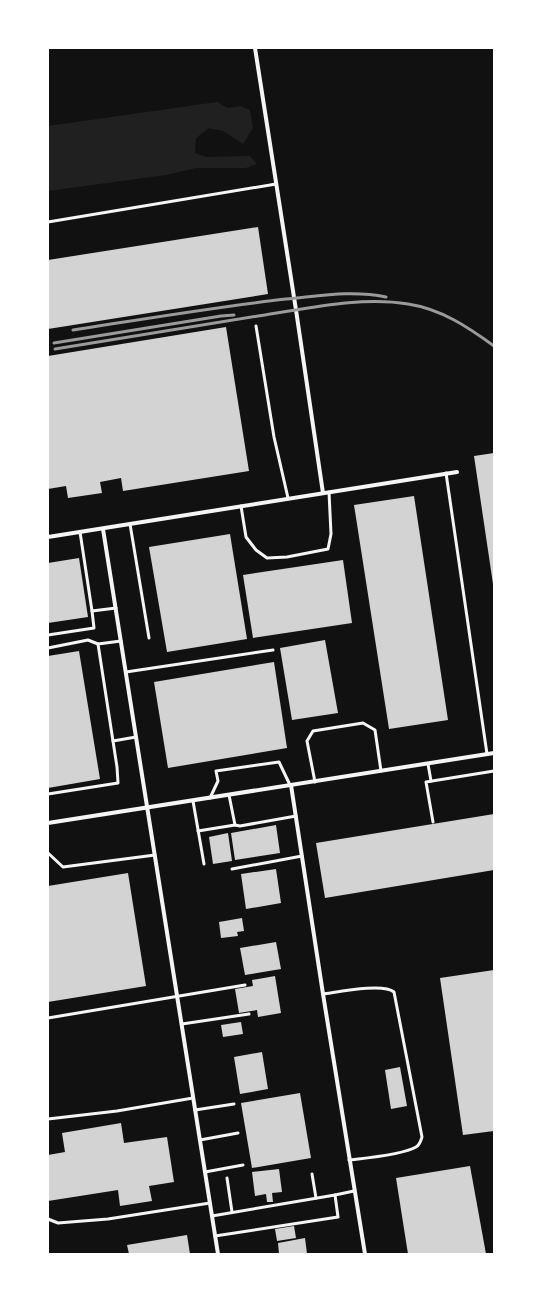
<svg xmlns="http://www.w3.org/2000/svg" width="542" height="1302" viewBox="0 0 542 1302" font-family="'Roboto Condensed',sans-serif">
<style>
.green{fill:#202020}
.building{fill:#d3d3d3}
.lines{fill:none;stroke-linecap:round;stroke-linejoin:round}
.service{stroke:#f5f5f5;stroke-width:3}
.minor{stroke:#f5f5f5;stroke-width:4}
.rail{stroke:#9a9a9a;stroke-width:3}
</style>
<rect width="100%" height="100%" fill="#111"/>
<path class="green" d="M217 102 228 108 241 106 250 110 253 128 243 144 223 131 209 128 196 138 195 153 206 157 250 156 257 164 246 168H196L166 175 48 191V126Z"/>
<g class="building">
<path d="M258 227 268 294 48 329V260Z"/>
<path d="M226 327 249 471 123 491 121 478 100 482 102 493 68 498 66 486 48 489V356Z"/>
<path d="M494 453V584H493L474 456Z"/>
<path d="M414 496 448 720 389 729 354 505Z"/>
<path d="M230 534 247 639 167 652 149 547Z"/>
<path d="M79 558 88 617 48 623V563Z"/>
<path d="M343 560 352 623 253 638 243 575Z"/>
<path d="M325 640 338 713 292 720 280 648Z"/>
<path d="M79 651 100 779 48 788V656Z"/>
<path d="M274 662 287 748 168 768 154 682Z"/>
<path d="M494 814V870L325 898 316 843Z"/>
<path d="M276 825 280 853 235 860 231 833Z"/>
<path d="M228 833 232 861 213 864 209 837Z"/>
<path d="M276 869 281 903 246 909 241 874Z"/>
<path d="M128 873 146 986 48 1002V886Z"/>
<path d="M242 918 244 931 237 932 238 936 221 938 219 922Z"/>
<path d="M276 942 281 969 245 975 240 948Z"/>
<path d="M494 970V1131L463 1135 440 978Z"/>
<path d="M275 976 281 1013 258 1017 257 1010 239 1013 235 989 253 986 252 980Z"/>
<path d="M241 1022 243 1034 223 1037 221 1025Z"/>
<path d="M262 1052 268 1089 240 1094 234 1057Z"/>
<path d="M400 1067 407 1106 391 1109 385 1070Z"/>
<path d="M300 1093 311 1158 252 1168 241 1103Z"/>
<path d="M121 1123 124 1143 167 1137 174 1182 149 1186 152 1201 120 1206 118 1190 48 1201V1155L65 1152 62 1133Z"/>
<path d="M470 1166 486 1254H408L396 1178Z"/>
<path d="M279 1169 282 1192 272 1193 273 1202H267L266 1194 255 1196 252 1172Z"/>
<path d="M294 1226 296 1238 277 1241 275 1229Z"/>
<path d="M187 1235 190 1254H129L127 1245Z"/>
<path d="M305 1238 307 1254H279L278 1243Z"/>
</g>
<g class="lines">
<g class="service">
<path d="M48 222 276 184"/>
<path d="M256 326 274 437 288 498"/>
<path d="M446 473 487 754"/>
<path d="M241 506 246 537 256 550 267 558 287 557 328 549 331 534 329 492"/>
<path d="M130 524 149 638"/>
<path d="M80 532 92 611 116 608"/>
<path d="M48 635 94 628 92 611"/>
<path d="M48 648 88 640 98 644"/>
<path d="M126 672 273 650"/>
<path d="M113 741 136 737"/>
<path d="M428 764 431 781"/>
<path d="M315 782 307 741 313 731 363 723 375 730 381 771"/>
<path d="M48 794 118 783 117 767 98 644 121 641"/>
<path d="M229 795 235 825 240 826 296 816"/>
<path d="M210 798 218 781 216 771 279 762 290 785"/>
<path d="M193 801 204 864"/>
<path d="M433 822 426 782 494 771"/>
<path d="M198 831 235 825"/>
<path d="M48 853 63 867 155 855"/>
<path d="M232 869 302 856"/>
<path d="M323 994C338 992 383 983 394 992L422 1137C421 1140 420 1145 416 1147 402 1155 366 1158 349 1160"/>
<path d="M48 1018 245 985"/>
<path d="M182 1024 249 1014"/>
<path d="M195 1110 234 1104"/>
<path d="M48 1119 117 1111 193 1098"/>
<path d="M200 1140 238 1133"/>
<path d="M205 1172 243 1165"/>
<path d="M312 1174 316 1198"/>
<path d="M227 1178 232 1212"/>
<path d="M212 1216 335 1195"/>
<path d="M48 1219 58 1223 108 1219 210 1203"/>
<path d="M215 1236 338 1217 335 1195 354 1191"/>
</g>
<g class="minor">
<path d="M255 48 296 310 323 493"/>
<path d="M103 529 218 1254"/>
<path d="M48 537 457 472"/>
<path d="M291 785 323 994 365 1254"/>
<path d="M48 823 494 753"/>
</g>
<g class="rail">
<path d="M73 330C144 319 215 307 286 299 320 296 352 290 386 297"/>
<path d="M54 343 221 316 234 315"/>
<path d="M55 349C123 338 191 327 258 316 306 309 360 296 408 304 441 309 468 327 494 346"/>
</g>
</g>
<rect width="542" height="1302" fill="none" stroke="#ffffff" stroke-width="98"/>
</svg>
